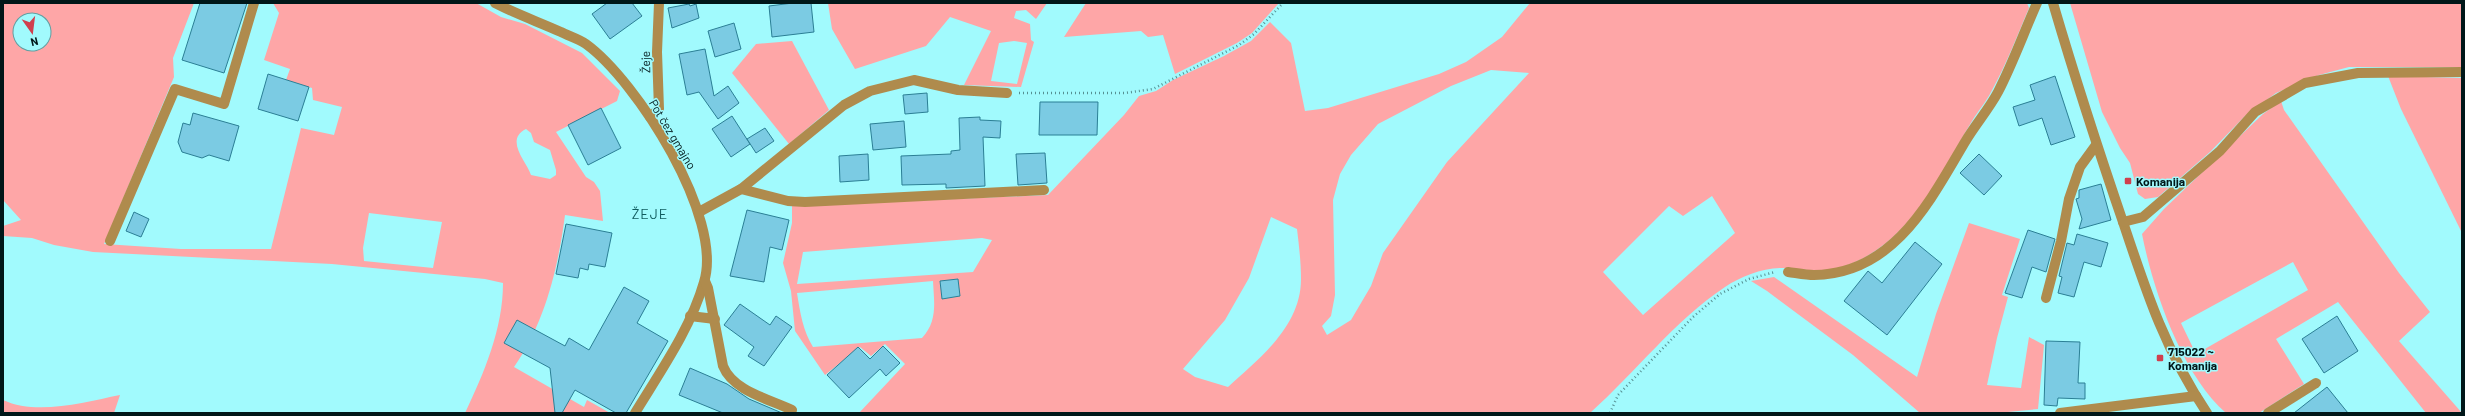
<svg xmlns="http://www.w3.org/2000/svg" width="2465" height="416" viewBox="0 0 2465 416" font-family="Barlow,sans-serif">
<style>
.green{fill:#fea6a7;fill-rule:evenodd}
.building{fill:#7bcbe3;stroke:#2b7f95}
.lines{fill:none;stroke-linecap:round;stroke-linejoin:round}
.path{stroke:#569093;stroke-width:2.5;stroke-dasharray:1 3;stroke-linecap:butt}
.minor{stroke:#af8b4d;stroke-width:10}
.poi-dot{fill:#d0404e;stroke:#a1fafd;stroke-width:1.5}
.labels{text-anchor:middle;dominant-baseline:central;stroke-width:3;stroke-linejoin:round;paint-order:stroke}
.street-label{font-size:12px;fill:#001719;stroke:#a1fafd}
.poi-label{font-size:12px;font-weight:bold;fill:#001719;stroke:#a1fafd;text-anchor:start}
.quarter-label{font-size:14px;letter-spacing:1px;fill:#0f5b5e;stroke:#a1fafd}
</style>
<rect width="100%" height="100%" fill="#a1fafd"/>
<g class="green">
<path d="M3 3H194L173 58 174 77 104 244 181 249H271L301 128 334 135 342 107 313 100 312 88 286 80 290 69 264 60 279 13 273 3H476L501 17 525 24 582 53 620 91 617 101 556 132 586 177 594 182 600 191 603 221 565 215C558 268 545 323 514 367L584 407 587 400 610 413H465C484 373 503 329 503 283L485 279 332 264 93 252 54 245 32 238 3 236V226L21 220 3 200ZM20 20H44V44H20ZM526 129 531 133 534 142 550 150 556 170V175L550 179 531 175C527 162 504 140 526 129ZM369 213 442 222 433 268 364 261 363 248Z"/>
<path d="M828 3H1047L1036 19 1026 10 1016 11 1014 18 1030 24 1031 40 1034 42 1021 87 964 85 991 31 950 17 926 46 855 69 832 29ZM1014 41 1027 43 1017 84 991 81 999 43Z"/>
<path d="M1086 3H1279L1252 33 1237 43 1175 74 1163 35 1148 37 1141 31 1064 37Z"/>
<path d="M1530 3H2027L2029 8C2017 36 2006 65 1991 92 1986 102 1978 111 1972 121 1937 179 1909 247 1839 268 1822 273 1802 269 1785 268 1765 267 1741 276 1725 287 1675 320 1635 373 1590 413H859L905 364 885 344 871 356 860 347 825 375 795 331 791 291 783 263 792 223V206L1048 195 1124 115 1139 96 1156 91 1173 80 1224 56 1251 41 1270 22 1291 43 1305 111 1328 108 1439 74 1466 62 1502 37ZM1491 70 1529 73 1447 162 1383 253 1371 286 1351 320 1327 335 1322 326 1331 316 1335 295 1333 200 1340 174 1351 155 1378 124 1451 86ZM1712 196 1735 233 1643 315 1603 272 1669 206 1683 216ZM1271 217 1297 229C1299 246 1301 262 1301 279 1301 326 1260 358 1228 387L1195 377 1183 369 1225 320 1249 278ZM982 238 992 240 973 272 797 284 803 252ZM958 279 960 296 942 299 940 281ZM933 281C934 302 938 321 922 338L813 347C803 331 800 312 797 293Z"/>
<path d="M2070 3H2462V67H2349L2319 75 2276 93 2245 116 2210 152 2158 197 2145 199 2138 194 2130 163 2120 148 2102 112Z"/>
<path d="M792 41 829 110 789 144 732 73 756 44Z"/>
<path d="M2388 76 2462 78V233L2401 109Z"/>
<path d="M2281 101 2284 110 2399 273 2430 312 2399 341 2462 413H2426L2338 302 2276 339 2304 384 2259 413H2226C2182 375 2153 290 2142 234L2164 209 2263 114ZM2293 262 2308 290 2196 354 2181 323Z"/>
<path d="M1969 223 2020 239 2002 295 2008 297 1997 338 1987 385 2021 388 2029 337 2044 345 2038 409 1997 413H1920L1853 355 1767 291 1751 281 1774 277 1917 377 1936 314Z"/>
<path d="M120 395 114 413H3V400C37 416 85 402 120 395Z"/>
</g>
<g class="building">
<path d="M200 3H247L224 73 182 60Z"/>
<path d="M607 3H632L642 16 610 39 592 14Z"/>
<path d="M793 3H811L814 32 772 37 769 6Z"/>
<path d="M689 4 690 6 696 4 699 18 672 28 668 8Z"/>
<path d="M734 23 741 49 715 57 708 31Z"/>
<path d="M705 49 714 96 728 86 739 103 718 119 699 92 687 95 679 54Z"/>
<path d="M268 74 309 87 298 121 258 109Z"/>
<path d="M2055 76 2075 137 2051 145 2042 118 2019 126 2013 107 2035 100 2030 85Z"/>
<path d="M927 93 928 112 905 114 903 95Z"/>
<path d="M1040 102H1098L1097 135H1039Z"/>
<path d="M601 108 621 148 588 165 568 125Z"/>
<path d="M193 113 239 126 229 161 209 155 202 158 182 152 178 142 183 123 190 125Z"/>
<path d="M732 116 750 144 731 157 712 129Z"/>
<path d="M980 117V120L1001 121 1000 138 983 137 985 186 946 188V184L902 185 901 156 951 154V151L960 150 959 118Z"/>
<path d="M904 121 906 147 873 150 870 124Z"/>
<path d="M765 128 774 141 756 153 747 139Z"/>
<path d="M1045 153 1047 183 1018 185 1016 154Z"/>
<path d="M868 154 869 180 840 182 839 156Z"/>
<path d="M1979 154 2002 176 1984 195 1960 173Z"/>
<path d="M2101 184 2111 220 2079 229 2082 219 2076 199 2079 198V190Z"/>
<path d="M747 210 789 220 782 250 770 247 764 282 730 276Z"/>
<path d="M134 212 149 219 141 237 126 231Z"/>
<path d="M566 224 612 233 605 267 589 264 588 270 580 268 578 278 556 274Z"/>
<path d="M2028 230 2055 239 2046 272 2032 267 2022 298 2005 293Z"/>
<path d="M2077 234 2108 243 2101 267 2084 262 2074 297 2058 293 2062 277 2059 276 2067 243 2074 245Z"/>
<path d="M1915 242 1942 264 1887 335 1844 301 1868 271 1882 283Z"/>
<path d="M958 279 960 296 942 299 940 281Z"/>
<path d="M624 287 649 301 637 323 668 341 626 413H616L575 390 562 413H555L550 368 504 343 517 320 565 346 569 338 589 350Z"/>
<path d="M740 304 770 325 776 316 792 327 764 366 748 356 754 347 724 325Z"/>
<path d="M2337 316 2358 351 2324 373 2302 339Z"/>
<path d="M2046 341 2080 342 2078 383H2085V399L2058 398 2057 406 2044 405Z"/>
<path d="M883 346 900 363 886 376 880 369 849 398 827 375 858 347 870 359Z"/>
<path d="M690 368 727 384 749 399 782 413H723L679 395Z"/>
<path d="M2327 387 2348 413H2294Z"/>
</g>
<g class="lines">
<g class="path">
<path d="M1019 93H1125L1153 89 1239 45 1254 34 1283 3"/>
<path d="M1610 413 1618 395 1693 317 1720 294 1749 279 1775 272"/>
</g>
<g class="minor">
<path d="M495 3C516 14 539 22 561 32 569 36 579 39 586 44 637 81 724 218 704 282 691 328 660 372 635 413"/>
<path d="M2053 3C2075 78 2099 152 2124 225 2147 294 2166 352 2207 413"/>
<path d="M650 117 659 109 657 52 659 3"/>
<path d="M741 189 788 201 805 202 1044 190"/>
<path d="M699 212 741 189 844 105 870 91 914 80 958 90 1007 93"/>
<path d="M2123 222 2143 217 2220 151 2255 112 2305 83 2358 73 2462 72"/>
<path d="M110 241 175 89 224 104 254 3"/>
<path d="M1788 272C1796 273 1806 275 1814 275 1894 274 1930 201 1965 142 1975 125 1989 109 1998 92 2013 63 2024 32 2037 3"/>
<path d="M705 281 708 288 723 366C733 391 769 399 792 410"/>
<path d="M2046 298 2061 241 2069 199 2080 167 2096 145"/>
<path d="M690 316 715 319"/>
<path d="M2060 413 2196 396"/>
<path d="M2268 413 2316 383"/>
</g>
</g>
<g class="poi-dot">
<rect x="2124" y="177" width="8" height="8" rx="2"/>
<rect x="2156" y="354" width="8" height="8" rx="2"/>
</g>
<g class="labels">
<g class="street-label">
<text transform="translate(645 62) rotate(-91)">Žeje</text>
<text transform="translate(673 134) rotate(59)">Pot čez gmajno</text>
</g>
<g class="poi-label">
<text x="2136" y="181">Komanija</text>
<text x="2168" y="351">715022 ~<tspan x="2168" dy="14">Komanija</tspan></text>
</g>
<g class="quarter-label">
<text x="650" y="213">ŽEJE</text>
</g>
</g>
<rect width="2465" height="416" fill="none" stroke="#001719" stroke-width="8"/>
<g transform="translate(32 32) rotate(166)"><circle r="19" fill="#a1fafd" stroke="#619fa2"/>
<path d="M0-3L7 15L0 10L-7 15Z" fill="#d0404e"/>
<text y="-6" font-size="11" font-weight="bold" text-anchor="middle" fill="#001719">N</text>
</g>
</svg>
